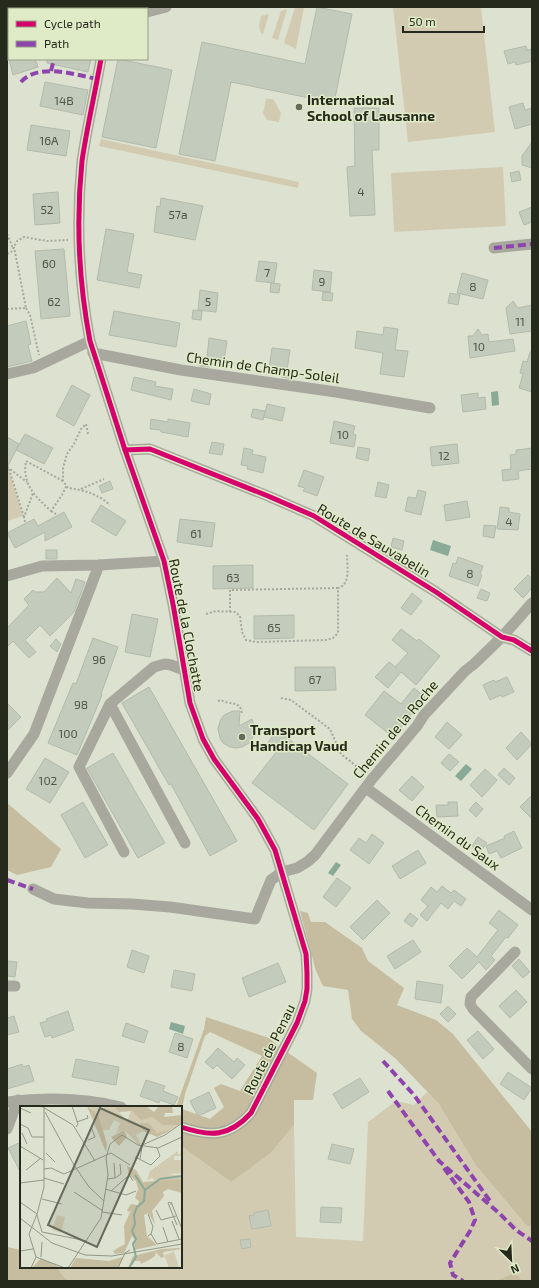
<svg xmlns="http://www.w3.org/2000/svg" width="539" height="1288" viewBox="0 0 539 1288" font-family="'Exo 2',sans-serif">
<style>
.green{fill:#d3cbb1}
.forest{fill:#c6bc9f;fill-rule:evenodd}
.water{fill:#89aa96}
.building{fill:#c2cbbc;stroke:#b2baac}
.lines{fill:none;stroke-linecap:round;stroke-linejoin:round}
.path{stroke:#a6a89e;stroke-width:2;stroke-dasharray:2 2;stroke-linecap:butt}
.minor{stroke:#a8a89f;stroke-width:11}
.quiet{stroke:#8e44ad;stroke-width:4;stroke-dasharray:8 4;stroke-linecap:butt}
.cycleway-casing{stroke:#dfeac7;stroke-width:8}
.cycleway{stroke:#d6006c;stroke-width:5}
.poi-dot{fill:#666a5b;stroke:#dfeac7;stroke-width:1.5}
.labels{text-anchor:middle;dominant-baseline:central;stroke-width:3;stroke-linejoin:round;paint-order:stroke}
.number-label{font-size:12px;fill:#505546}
.poi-label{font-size:14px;font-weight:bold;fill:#262a1c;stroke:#dfeac7;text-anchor:start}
.street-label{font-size:14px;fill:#262a1c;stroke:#dfeac7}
.inset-river{fill:none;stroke:#89aa96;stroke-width:2}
.inset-road{fill:none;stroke:#939887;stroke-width:1}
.view{fill:#666a5b;fill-opacity:0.15;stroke:#666a5b;stroke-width:2}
.inset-edge{fill:none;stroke:#262a1c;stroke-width:2}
</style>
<rect width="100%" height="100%" fill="#dce2cf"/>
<g class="green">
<path d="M295 7H304L296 49 284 43Z"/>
<path d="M393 7H481L495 132 408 142Z"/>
<path d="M287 9 278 40 272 38 281 11Z"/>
<path d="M269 14 263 34 261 33 259 26 261 16Z"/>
<path d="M266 99H273L281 113 279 122 267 120 263 113Z"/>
<path d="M101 139 299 182 298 188 99 146Z"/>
<path d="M503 167 506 226 394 232 391 173Z"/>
<path d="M9 471 23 516 7 521V472Z"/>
<path d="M427 1092 439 1104 528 1227 532 1225V1281H523L514 1273 495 1281H69L63 1276 57 1267H181V1146L231 1182 271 1153 294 1125 296 1237 363 1241 368 1122 396 1101 414 1105Z"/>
</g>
<g class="forest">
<path d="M7 803 61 849 51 867 17 875 7 870Z"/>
<path d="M300 911 308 913 311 922H325L362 948 368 961 404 988 397 1005 436 1020 453 1034 532 1132V1225L528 1227 476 1165 439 1104 395 1058 361 1031 352 1019 348 990 323 986 316 971Z"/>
<path d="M206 1017 269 1038 277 1045 317 1073 313 1100H294V1125L271 1153 231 1182 181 1146V1107H176L204 1029ZM210 1032 262 1056 240 1091 221 1084 214 1088 224 1107 210 1119 182 1109 185 1094 205 1036Z"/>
<path d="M7 1247 21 1250V1267H57L63 1276 69 1281H7Z"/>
<path d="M514 1273 523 1281H495Z"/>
</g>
<g class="water">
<path d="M498 391 499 405 492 406 491 392Z"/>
<path d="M433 540 451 546 448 556 430 550Z"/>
<path d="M466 764 472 769 461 781 455 776Z"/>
<path d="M336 862 341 865 333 876 328 873Z"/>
<path d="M171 1022 185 1026 183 1034 169 1029Z"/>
</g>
<g class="building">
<path d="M317 7 352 14 334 103 231 82 215 161 179 154 202 42 305 64Z"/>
<path d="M526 46 527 50 531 49 532 61 516 65 515 62 508 64 504 51Z"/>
<path d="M9 59H35L38 67 13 75Z"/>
<path d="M47 59H91L88 72 47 63Z"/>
<path d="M118 59 172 70 156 148 102 137Z"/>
<path d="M45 82 88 90 83 115 40 106Z"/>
<path d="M523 103 525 110 532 108V124L515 129 509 107Z"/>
<path d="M354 108H379V150H372L375 215 350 216 347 167 355 166Z"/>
<path d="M31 125 70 131 66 156 27 150Z"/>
<path d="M532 142V168L522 165V156Z"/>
<path d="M519 171 521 180 512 182 510 173Z"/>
<path d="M58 192 60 223 35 225 33 194Z"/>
<path d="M161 198 203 206 195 240 154 232 157 206 160 207Z"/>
<path d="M532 207V222L524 225 519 212Z"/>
<path d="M106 229 134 234 127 272 142 275 139 288 97 280Z"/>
<path d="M64 249 70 316 41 319 35 251Z"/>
<path d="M259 261 277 263 274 283 256 281Z"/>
<path d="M314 270 332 272 330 292 312 290Z"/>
<path d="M462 273 488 280 483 299 457 293Z"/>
<path d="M271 283 280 284 279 293 270 292Z"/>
<path d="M200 290 218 293 216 312 198 310Z"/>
<path d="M323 292 333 293 332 301 322 300Z"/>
<path d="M450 293 460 295 458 305 448 303Z"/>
<path d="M513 301 518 308 532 305V331L510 334 506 308Z"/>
<path d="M193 310 202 311 201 320 192 319Z"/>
<path d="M114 311 180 323 176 347 109 335Z"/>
<path d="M26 321 31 344 28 345 32 361 7 367V326Z"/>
<path d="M384 327 398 329 395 350 408 351 404 377 380 374 383 353 355 348 357 331 383 335Z"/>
<path d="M478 329 482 335 488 334 489 342 513 339 515 351 470 358 468 336H473Z"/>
<path d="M209 338 227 341 224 361 207 358Z"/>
<path d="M272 348 290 350 287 370 269 368Z"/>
<path d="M530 352H532V392L519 388 523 374 520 373 523 361 527 362Z"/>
<path d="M201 358 211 359 210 367 200 366Z"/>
<path d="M283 370 293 371 292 379 282 377Z"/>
<path d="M134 377 156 382 155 386 173 389 171 400 131 390Z"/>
<path d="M72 385 90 395 74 426 56 416Z"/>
<path d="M194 389 211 394 209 405 191 401Z"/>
<path d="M478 393V398L485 397 486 409 463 412 461 395Z"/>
<path d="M267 404 285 408 282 421 264 417Z"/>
<path d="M253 409 265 411 263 420 251 417Z"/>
<path d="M151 419 168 422V419L190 423 188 437 161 432V430L150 429Z"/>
<path d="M334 421 355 426 353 434 356 435 354 447 330 443Z"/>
<path d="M25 434 53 448 44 464 16 450Z"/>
<path d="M7 437 19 444 7 468Z"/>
<path d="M212 442 224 444 222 455 209 453Z"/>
<path d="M457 444 459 463 432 466 430 447Z"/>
<path d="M358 447 370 449 368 461 356 458Z"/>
<path d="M244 448 253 450 252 454 266 457 263 473 247 469 248 466 241 465Z"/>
<path d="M532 448V469L518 471 519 479 503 481 502 470 511 469 510 455 516 454V450Z"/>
<path d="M304 470 324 477 317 496 303 491 305 488 298 486Z"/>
<path d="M110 481 113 489 102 493 99 486Z"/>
<path d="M378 482 389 485 386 498 375 496Z"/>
<path d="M418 490 426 492 421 515 405 511 408 497 416 498Z"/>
<path d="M467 501 470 517 446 521 444 505Z"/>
<path d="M101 505 126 521 116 536 91 521Z"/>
<path d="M500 507 509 508V512L520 514 518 530 497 529Z"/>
<path d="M64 512 72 527 45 541V532L15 548 7 533 34 519 38 526Z"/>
<path d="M180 519 215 523 212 547 177 542Z"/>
<path d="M484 525 496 526 494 538 483 536Z"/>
<path d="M393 538 404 541 402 550 391 547Z"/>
<rect x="46" y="550" width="11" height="9"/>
<path d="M458 557 483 566 480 574 482 575 478 586 449 576 453 563 456 564Z"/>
<path d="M253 565V588L213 589V566Z"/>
<path d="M528 575 532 579V588L523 598 514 589Z"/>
<path d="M57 578 71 593 76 579 85 582 74 612 50 636 40 625 25 640 36 652 29 658 13 641 7 647V628L29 605 24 599 33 590 35 592H44Z"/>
<path d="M481 589 490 593 487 601 477 598Z"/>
<path d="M412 593 422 601 411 615 401 608Z"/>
<path d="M132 614 158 619 150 657 125 652Z"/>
<path d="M294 615V638L254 639V616Z"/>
<path d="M401 629 417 641 419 639 440 656 416 685 401 672 388 688 375 677 389 662 397 668 395 667 408 653 392 640Z"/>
<path d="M93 638 118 647 101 694 102 695 77 755 48 743 73 683 76 684Z"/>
<path d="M56 639 61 644 57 652 50 646Z"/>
<path d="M295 667H335L336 690 295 691Z"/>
<path d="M507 677 514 692 502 697 501 695 490 700 483 685 494 680 495 682Z"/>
<path d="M149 687 237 841 210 856 171 784 169 785 122 703Z"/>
<path d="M414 688 425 697 393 737 365 715 384 691 401 704Z"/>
<path d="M7 703 21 717 7 731Z"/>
<path d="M233 711H240L239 726 252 719 255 730 253 737 249 743 242 747 236 748 230 747 223 743 220 738 218 729 220 721 224 715Z"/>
<path d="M447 722 462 735 449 749 435 737Z"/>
<path d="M277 730 348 784 314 830 252 783 277 751 267 744Z"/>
<path d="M521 732 532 744 517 760 506 748Z"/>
<path d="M113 753 165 843 138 858 87 768Z"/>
<path d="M449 754 459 762 450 771 441 763Z"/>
<path d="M45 758 69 772 50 803 26 789Z"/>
<path d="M504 768 515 778 509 785 498 775Z"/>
<path d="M485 769 497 780 482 797 470 785Z"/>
<path d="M412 776 424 787 412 801 399 790Z"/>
<path d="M532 795V819L520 807Z"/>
<path d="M83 802 108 845 85 858 61 815Z"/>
<path d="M448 802H457L458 816 437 817 436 805H448Z"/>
<path d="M476 802 483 809 476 817 469 810Z"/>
<path d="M514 831 522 848 501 858 497 851 489 854 486 846 505 838 504 836Z"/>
<path d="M372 834 384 843 369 864 350 850 359 838 366 843Z"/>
<path d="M478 837 487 843 480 852 472 846Z"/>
<path d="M418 850 426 863 400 879 392 866Z"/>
<path d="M337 878 351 888 336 907 323 897Z"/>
<path d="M442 886 451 893 454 890 466 899 461 906 454 901 448 909 441 903 427 921 420 915 428 906 421 900 431 887 437 892Z"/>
<path d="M377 900 390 913 363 940 350 927Z"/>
<path d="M499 910 518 925 508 938 506 937 491 956 495 960 486 970 479 962 462 979 449 966 467 948 477 957 498 930 489 923Z"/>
<path d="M410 913 418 919 412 927 404 921Z"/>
<path d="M413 940 421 952 395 969 387 956Z"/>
<path d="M132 950 149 956 144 973 127 967Z"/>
<path d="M519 959 530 972 523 978 512 966Z"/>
<path d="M7 961 17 962 15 977 7 976Z"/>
<path d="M278 963 286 982 249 997 242 978Z"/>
<path d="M174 970 195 974 192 991 171 987Z"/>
<path d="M417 981 443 985 441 1003 415 999Z"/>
<path d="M516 990 527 1002 510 1018 499 1006Z"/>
<path d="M448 1006 456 1014 448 1022 440 1014Z"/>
<path d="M68 1011 74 1030 52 1038 51 1035 45 1037 40 1023 47 1021 46 1019Z"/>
<path d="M14 1016 19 1032 7 1035V1018Z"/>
<path d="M126 1023 148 1031 144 1043 122 1036Z"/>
<path d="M478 1031 494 1049 483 1059 467 1040Z"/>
<path d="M175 1033 193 1039 187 1058 169 1052Z"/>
<path d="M218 1048 234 1062 237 1058 245 1065 232 1079 217 1065 213 1069 205 1062Z"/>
<path d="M76 1059 119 1067 116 1085 72 1077Z"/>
<path d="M22 1064 23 1067 29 1065 34 1081 7 1089V1069Z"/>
<path d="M508 1072 532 1088 524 1100 500 1084Z"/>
<path d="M360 1078 369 1092 342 1109 333 1094Z"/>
<path d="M146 1080 165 1086 163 1091 178 1097 174 1105 160 1100 159 1103 140 1096Z"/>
<path d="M209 1092 216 1108 198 1116 190 1101Z"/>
<path d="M21 1142V1173L8 1148Z"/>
<path d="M332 1144 354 1149 350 1164 328 1159Z"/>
<path d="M321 1207 342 1208 341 1223 320 1222Z"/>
<path d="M268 1210 271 1226 252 1229 249 1216 254 1215V1213Z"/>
<path d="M250 1239 251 1247 242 1249 240 1240Z"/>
</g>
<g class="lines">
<g class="path">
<path d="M7 234 13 248"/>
<path d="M7 254 11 252 17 241 24 237 47 241 68 240"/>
<path d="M26 308 30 315 39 355"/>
<path d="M7 309 26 308 14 247"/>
<path d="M88 434 86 424 81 429 74 444 67 454 63 468V481L68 488C84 490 98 494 110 505"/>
<path d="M7 467 27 482"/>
<path d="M9 469 24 517"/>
<path d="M63 481 26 461C22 485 35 496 51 511L62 495 67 485"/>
<path d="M81 489 104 479"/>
<path d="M51 511 56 514"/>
<path d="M25 522 24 517 33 493"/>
<path d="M230 612V590L338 588"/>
<path d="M206 614 216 611 235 612 240 616 242 632 246 640 256 642 327 640 333 638 338 633V588C351 585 347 566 347 555"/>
<path d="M281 698 291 700 330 729 341 754 365 773"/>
<path d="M218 701 221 700C230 706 240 699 242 714"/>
</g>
<g class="minor">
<path d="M110 9 111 7"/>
<path d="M147 12 166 7"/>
<path d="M101 59C95 93 87 127 82 161 76 220 79 283 90 341L125 450 164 561 173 604 190 703 203 739 214 759 258 819 275 850 306 954 307 973V989L305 1001 297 1023 251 1113C229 1137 211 1137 181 1127"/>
<path d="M494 248 532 244"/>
<path d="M93 353 181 370 336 392 430 408"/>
<path d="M7 374 33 368 90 341"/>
<path d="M125 450 150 449 268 496 314 516 436 592 502 637 514 640 532 651"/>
<path d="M7 576 42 566 99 565 164 561"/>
<path d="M184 670 171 665 165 664 154 667 110 704 185 843"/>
<path d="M110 704 79 767 124 852"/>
<path d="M7 773 34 734 99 565"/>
<path d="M366 788 532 910"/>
<path d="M33 889 54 899 88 903 132 904 170 907 255 919 271 880 282 872 297 868 307 862 315 855 372 779 417 726 424 715 465 671 474 664 502 637 532 603"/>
<path d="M515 952 471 997 470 1004 473 1009 532 1069"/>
<path d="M7 986H15"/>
<path d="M7 1102C46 1097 83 1098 121 1107"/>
<path d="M7 1129 18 1100"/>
</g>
<g class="quiet">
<path d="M53 7 54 9"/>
<path d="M51 71 54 59"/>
<path d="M21 82C39 62 75 75 98 79"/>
<path d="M494 248 532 244"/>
<path d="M7 880 33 889"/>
<path d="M383 1061 414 1095 490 1201"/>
<path d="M388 1091 439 1161 499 1213 516 1230 532 1241"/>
<path d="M444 1168 469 1202 475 1220 470 1231 450 1263 453 1275 463 1281"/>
</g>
<defs>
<g id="cycleway">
<path d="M101 59C95 93 87 127 82 161 76 220 79 283 90 341L125 450 164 561 173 604 190 703 203 739 214 759 258 819 275 850 306 954 307 973V989L305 1001 297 1023 251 1113C229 1137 211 1137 181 1127"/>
<path d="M125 450 150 449 268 496 314 516 436 592 502 637 514 640 532 651"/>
</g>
</defs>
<use href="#cycleway" class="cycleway-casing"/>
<use href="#cycleway" class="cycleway"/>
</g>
<g class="poi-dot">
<circle cx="299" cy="107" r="4"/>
<circle cx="242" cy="737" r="4"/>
</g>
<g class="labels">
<g class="number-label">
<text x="64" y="100">14B</text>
<text x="49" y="140">16A</text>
<text x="361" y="191">4</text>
<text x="47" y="209">52</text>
<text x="178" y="214">57a</text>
<text x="49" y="263">60</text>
<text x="267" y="272">7</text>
<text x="322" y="281">9</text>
<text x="473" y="286">8</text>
<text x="54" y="301">62</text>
<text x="208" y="301">5</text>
<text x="520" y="321">11</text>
<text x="479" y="346">10</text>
<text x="343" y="434">10</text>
<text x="444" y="455">12</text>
<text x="509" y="521">4</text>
<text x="196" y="533">61</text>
<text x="470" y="573">8</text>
<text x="233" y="577">63</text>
<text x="274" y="627">65</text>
<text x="99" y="659">96</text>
<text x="315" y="679">67</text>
<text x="81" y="704">98</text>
<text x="68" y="733">100</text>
<text x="48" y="780">102</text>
<text x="181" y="1046">8</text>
</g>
<g class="poi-label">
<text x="307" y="99">International<tspan x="307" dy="16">School of Lausanne</tspan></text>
<text x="250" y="729">Transport<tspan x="250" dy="16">Handicap Vaud</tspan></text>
</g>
<g class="street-label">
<text transform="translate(263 367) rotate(8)">Chemin de Champ-Soleil</text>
<text transform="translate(374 540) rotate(31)">Route de Sauvabelin</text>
<text transform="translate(187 625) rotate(79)">Route de la Clochatte</text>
<text transform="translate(395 729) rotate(-50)">Chemin de la Roche</text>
<text transform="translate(458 837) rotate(36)">Chemin du Saux</text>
<text transform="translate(269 1049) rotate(-64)">Route de Penau</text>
</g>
</g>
<g transform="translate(20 1106)">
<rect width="162" height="162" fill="#dce2cf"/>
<path d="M69 0H79L84 4V0H94L107 15 111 5 133 10 142 19H158L144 28 136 27 120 18 123 25 116 29 121 38 119 39 104 24 96 27 100 17 94 14 89 24H82L77 8ZM158 45V49L162 46V50H154V54H162V67L148 68 162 70V73L139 77H135L133 72 127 74 130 65ZM37 109 45 111 41 127 32 124ZM153 143 159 161 149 162 144 149 153 146Z" fill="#d3cbb1"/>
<path d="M67 0 78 8 87 38 86 46ZM94 0H126L134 6 139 0H152L153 7H145L144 11 162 9V16L158 19H142L133 11 121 14 112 5 99 6ZM120 17H129L137 27 151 24 137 31 123 25ZM104 24 107 31 99 40 91 31ZM107 60 116 64 123 76 161 73 162 68V87L148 83 143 86 144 90 132 105 135 118 128 107 124 109 127 130 137 139 114 144 115 134 112 130 104 147 95 148 93 145 105 138 104 120 111 104 109 106 107 104 111 98 118 99 119 95 115 92 118 83 116 75 109 69ZM159 142 161 143 143 146 144 151 141 152 136 146 135 150 129 154 121 158 120 155H113L108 162 113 150 142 143ZM103 151 98 162H50L56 152 89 155ZM21 152 33 158 42 162H12Z" fill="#c6bc9f"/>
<path class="inset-river" d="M115 69 125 84M109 162 116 151 113 138 116 133 112 125 115 118 114 109 117 101 124 95 125 84 140 73 162 70"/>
<path class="inset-road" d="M21 0 53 19 75 55M52 0 58 18 56 21M0 2 11 7M25 6 54 59 69 81 84 95M57 16 68 12 67 9M0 18 8 22 12 31H24M2 27 7 38M68 34 75 31 71 21M0 40 23 54M120 40 145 29 162 17M26 47 35 56M115 51 131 59 140 50 137 42M120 53 122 41M24 63 31 62 44 68 91 47 110 59M6 64 21 52M24 72 44 78M95 72 101 68 100 58M87 73 95 72 94 57M0 77 24 74M85 83 106 89 116 85M91 85 107 71 110 70 113 75M54 86 83 105M22 93 42 98M0 96 17 108M150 96 148 97 157 119M151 99V96L162 123M136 104 141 114 156 110M82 106 102 109M128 108 133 121 131 128M17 109 22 126 67 135M0 112 32 137 65 149 92 150 162 138M152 115 159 133M143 121 148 136M128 130 131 128 137 138 162 133M0 145 13 143M16 151 45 162M21 151 22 136M11 162 16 151 9 128 17 108 24 81V0M48 162 81 112 88 69 86 52 90 38 102 29 118 39 138 42 162 31M98 162 105 147 110 144"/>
<path class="view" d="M80 2 129 24 77 141 28 119Z"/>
<rect width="162" height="162" class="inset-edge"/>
</g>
<rect width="539" height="1288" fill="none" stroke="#262a1c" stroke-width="16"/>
<rect x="8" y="8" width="140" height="52" fill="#dfeac7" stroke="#959d83"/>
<rect x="16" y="21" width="20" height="6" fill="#d6006c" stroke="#959d83"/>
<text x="44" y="28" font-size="12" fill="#262a1c">Cycle path</text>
<rect x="16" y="41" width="20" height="6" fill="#8e44ad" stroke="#959d83"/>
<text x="44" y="48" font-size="12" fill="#262a1c">Path</text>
<g transform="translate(511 1260) rotate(156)" stroke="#dfeac7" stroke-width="3" paint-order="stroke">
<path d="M0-3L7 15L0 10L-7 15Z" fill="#262a1c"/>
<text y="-6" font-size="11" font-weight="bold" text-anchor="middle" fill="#262a1c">N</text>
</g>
<path d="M403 26v6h81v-6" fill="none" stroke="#262a1c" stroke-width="2"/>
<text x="409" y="26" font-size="12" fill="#262a1c" stroke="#dfeac7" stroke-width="3" paint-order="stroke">50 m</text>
</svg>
